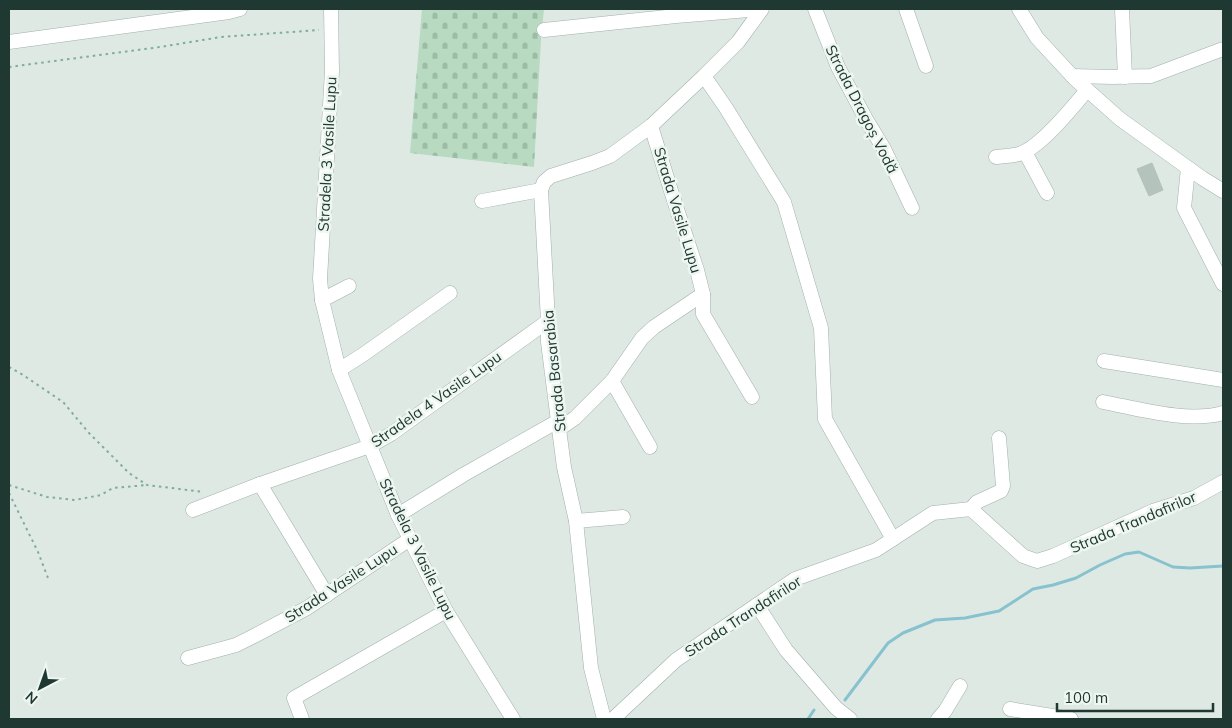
<svg xmlns="http://www.w3.org/2000/svg" width="1232" height="728" viewBox="0 0 1232 728" font-family="Mulish,sans-serif">
<style>
.cemetery{fill:url(#cemetery-stones)}
.lines{fill:none;stroke-linecap:round;stroke-linejoin:round}
.stream{stroke:#87c2ce;stroke-width:3}
.building{fill:#b4c4bd;stroke:#b1c2bb}
.minor-casing{stroke:#a1b0ab;stroke-width:15}
.path{stroke:#7fac9e;stroke-width:2;stroke-dasharray:2.5 4;stroke-linecap:butt}
.minor{stroke:#fff;stroke-width:14}
.labels{text-anchor:middle;dominant-baseline:central;stroke-width:5;stroke-linejoin:round;paint-order:stroke}
.street-label{font-size:15px;fill:#203832;stroke:#eef6f2}
</style>
<defs>
<pattern id="cemetery-stones" width="16" height="16" patternUnits="userSpaceOnUse" patternTransform="scale(1.25)"><rect width="16" height="16" fill="#b7dac1"/><path d="M2 7V4a2 2 0 0 1 4 0v3zM10 15v-3a2 2 0 0 1 4 0v3z" fill="#9dbca6"/></pattern>
</defs>
<rect width="100%" height="100%" fill="#dee9e4"/>
<path class="cemetery" d="M422 9H544L541 39 534 167 410 153Z"/>
<g class="lines">
<g class="stream">
<path d="M845 700 888 643 903 633 935 620 965 618 999 611 1033 589 1053 585 1076 578 1100 565 1125 554 1139 552 1173 567 1190 568 1223 566"/>
<path d="M808 719 814 710"/>
</g>
</g>
<path class="building" d="M1152 163 1163 190 1149 196 1137 169Z"/>
<g class="lines">
<defs>
<g id="minor">
<path d="M331 9 332 71 320 279 322 300 339 370 398 515 446 611 513 719"/>
<path d="M815 9 838 67 867 121 884 149 912 208"/>
<path d="M906 9 926 66"/>
<path d="M1019 9 1037 38 1075 79 1120 119 1202 178 1223 191"/>
<path d="M1122 9 1125 77"/>
<path d="M544 30 676 16 761 9"/>
<path d="M9 42 229 12 240 9"/>
<path d="M704 76 726 108 784 202 821 328 825 419 893 539"/>
<path d="M1072 76 1113 77 1151 76 1223 49"/>
<path d="M651 126 672 194 697 270 703 294V314L752 397"/>
<path d="M1025 152 1047 193"/>
<path d="M996 157C1003 156 1012 156 1019 154 1040 148 1073 107 1087 90"/>
<path d="M1188 168 1184 208 1223 284"/>
<path d="M482 201 541 190"/>
<path d="M322 300 349 286"/>
<path d="M1104 361 1223 380"/>
<path d="M339 370 364 354 450 293"/>
<path d="M612 381 650 447"/>
<path d="M1103 402C1139 409 1188 423 1223 413"/>
<path d="M559 429 575 418 612 381 642 338 654 327 703 294"/>
<path d="M260 484 327 595"/>
<path d="M971 509 977 502 1001 491 1003 486 999 438"/>
<path d="M193 510 260 484 370 446 391 434 548 321"/>
<path d="M398 515 463 475 558 421"/>
<path d="M576 521 623 517"/>
<path d="M757 605 786 650 836 708 850 719"/>
<path d="M188 658 236 645 254 636 307 608 410 539"/>
<path d="M1010 709 1071 719"/>
<path d="M302 719 294 698 446 611"/>
<path d="M604 719 591 668 576 521 564 467 559 429 548 342V321L541 190 544 182 551 176 592 163 610 156 651 126 704 76 738 42 762 9"/>
<path d="M613 719 676 660 795 579 876 550 933 513 971 509 1023 556 1037 561 1053 556 1153 511 1194 498 1223 482"/>
<path d="M938 719 945 711 960 686"/>
</g>
</defs>
<use href="#minor" class="minor-casing"/>
<g class="path">
<path d="M9 67 160 47 221 37 319 30"/>
<path d="M9 367 23 375 63 402 89 433 129 473 147 485 204 492"/>
<path d="M9 485 47 497 75 500 101 495 113 488 147 485"/>
<path d="M9 493 38 552 48 578"/>
</g>
<use href="#minor" class="minor"/>
</g>
<g class="labels">
<g class="street-label">
<text transform="translate(862 109) rotate(63)">Strada Dragoș Vodă</text>
<text transform="translate(327 154) rotate(-87)">Stradela 3 Vasile Lupu</text>
<text transform="translate(678 210) rotate(73)">Strada Vasile Lupu</text>
<text transform="translate(554 371) rotate(-96)">Strada Basarabia</text>
<text transform="translate(436 399) rotate(-35)">Stradela 4 Vasile Lupu</text>
<text transform="translate(1133 522) rotate(-23)">Strada Trandafirilor</text>
<text transform="translate(418 549) rotate(64)">Stradela 3 Vasile Lupu</text>
<text transform="translate(341 583) rotate(-33)">Strada Vasile Lupu</text>
<text transform="translate(743 616) rotate(-33)">Strada Trandafirilor</text>
</g>
</g>
<rect width="1232" height="728" fill="none" stroke="#203832" stroke-width="20"/>
<g transform="translate(40 688) rotate(221)" stroke="#eef6f2" stroke-width="4" paint-order="stroke">
<path d="M0-4L9 19L0 12L-9 19Z" fill="#203832"/>
<text y="-8" font-size="14" font-weight="bold" text-anchor="middle" fill="#203832">N</text>
</g>
<path d="M1057 703v8h156v-8" fill="none" stroke="#203832" stroke-width="2.5"/>
<text x="1064" y="703" font-size="15" fill="#203832" stroke="#eef6f2" stroke-width="4" paint-order="stroke">100 m</text>
</svg>
